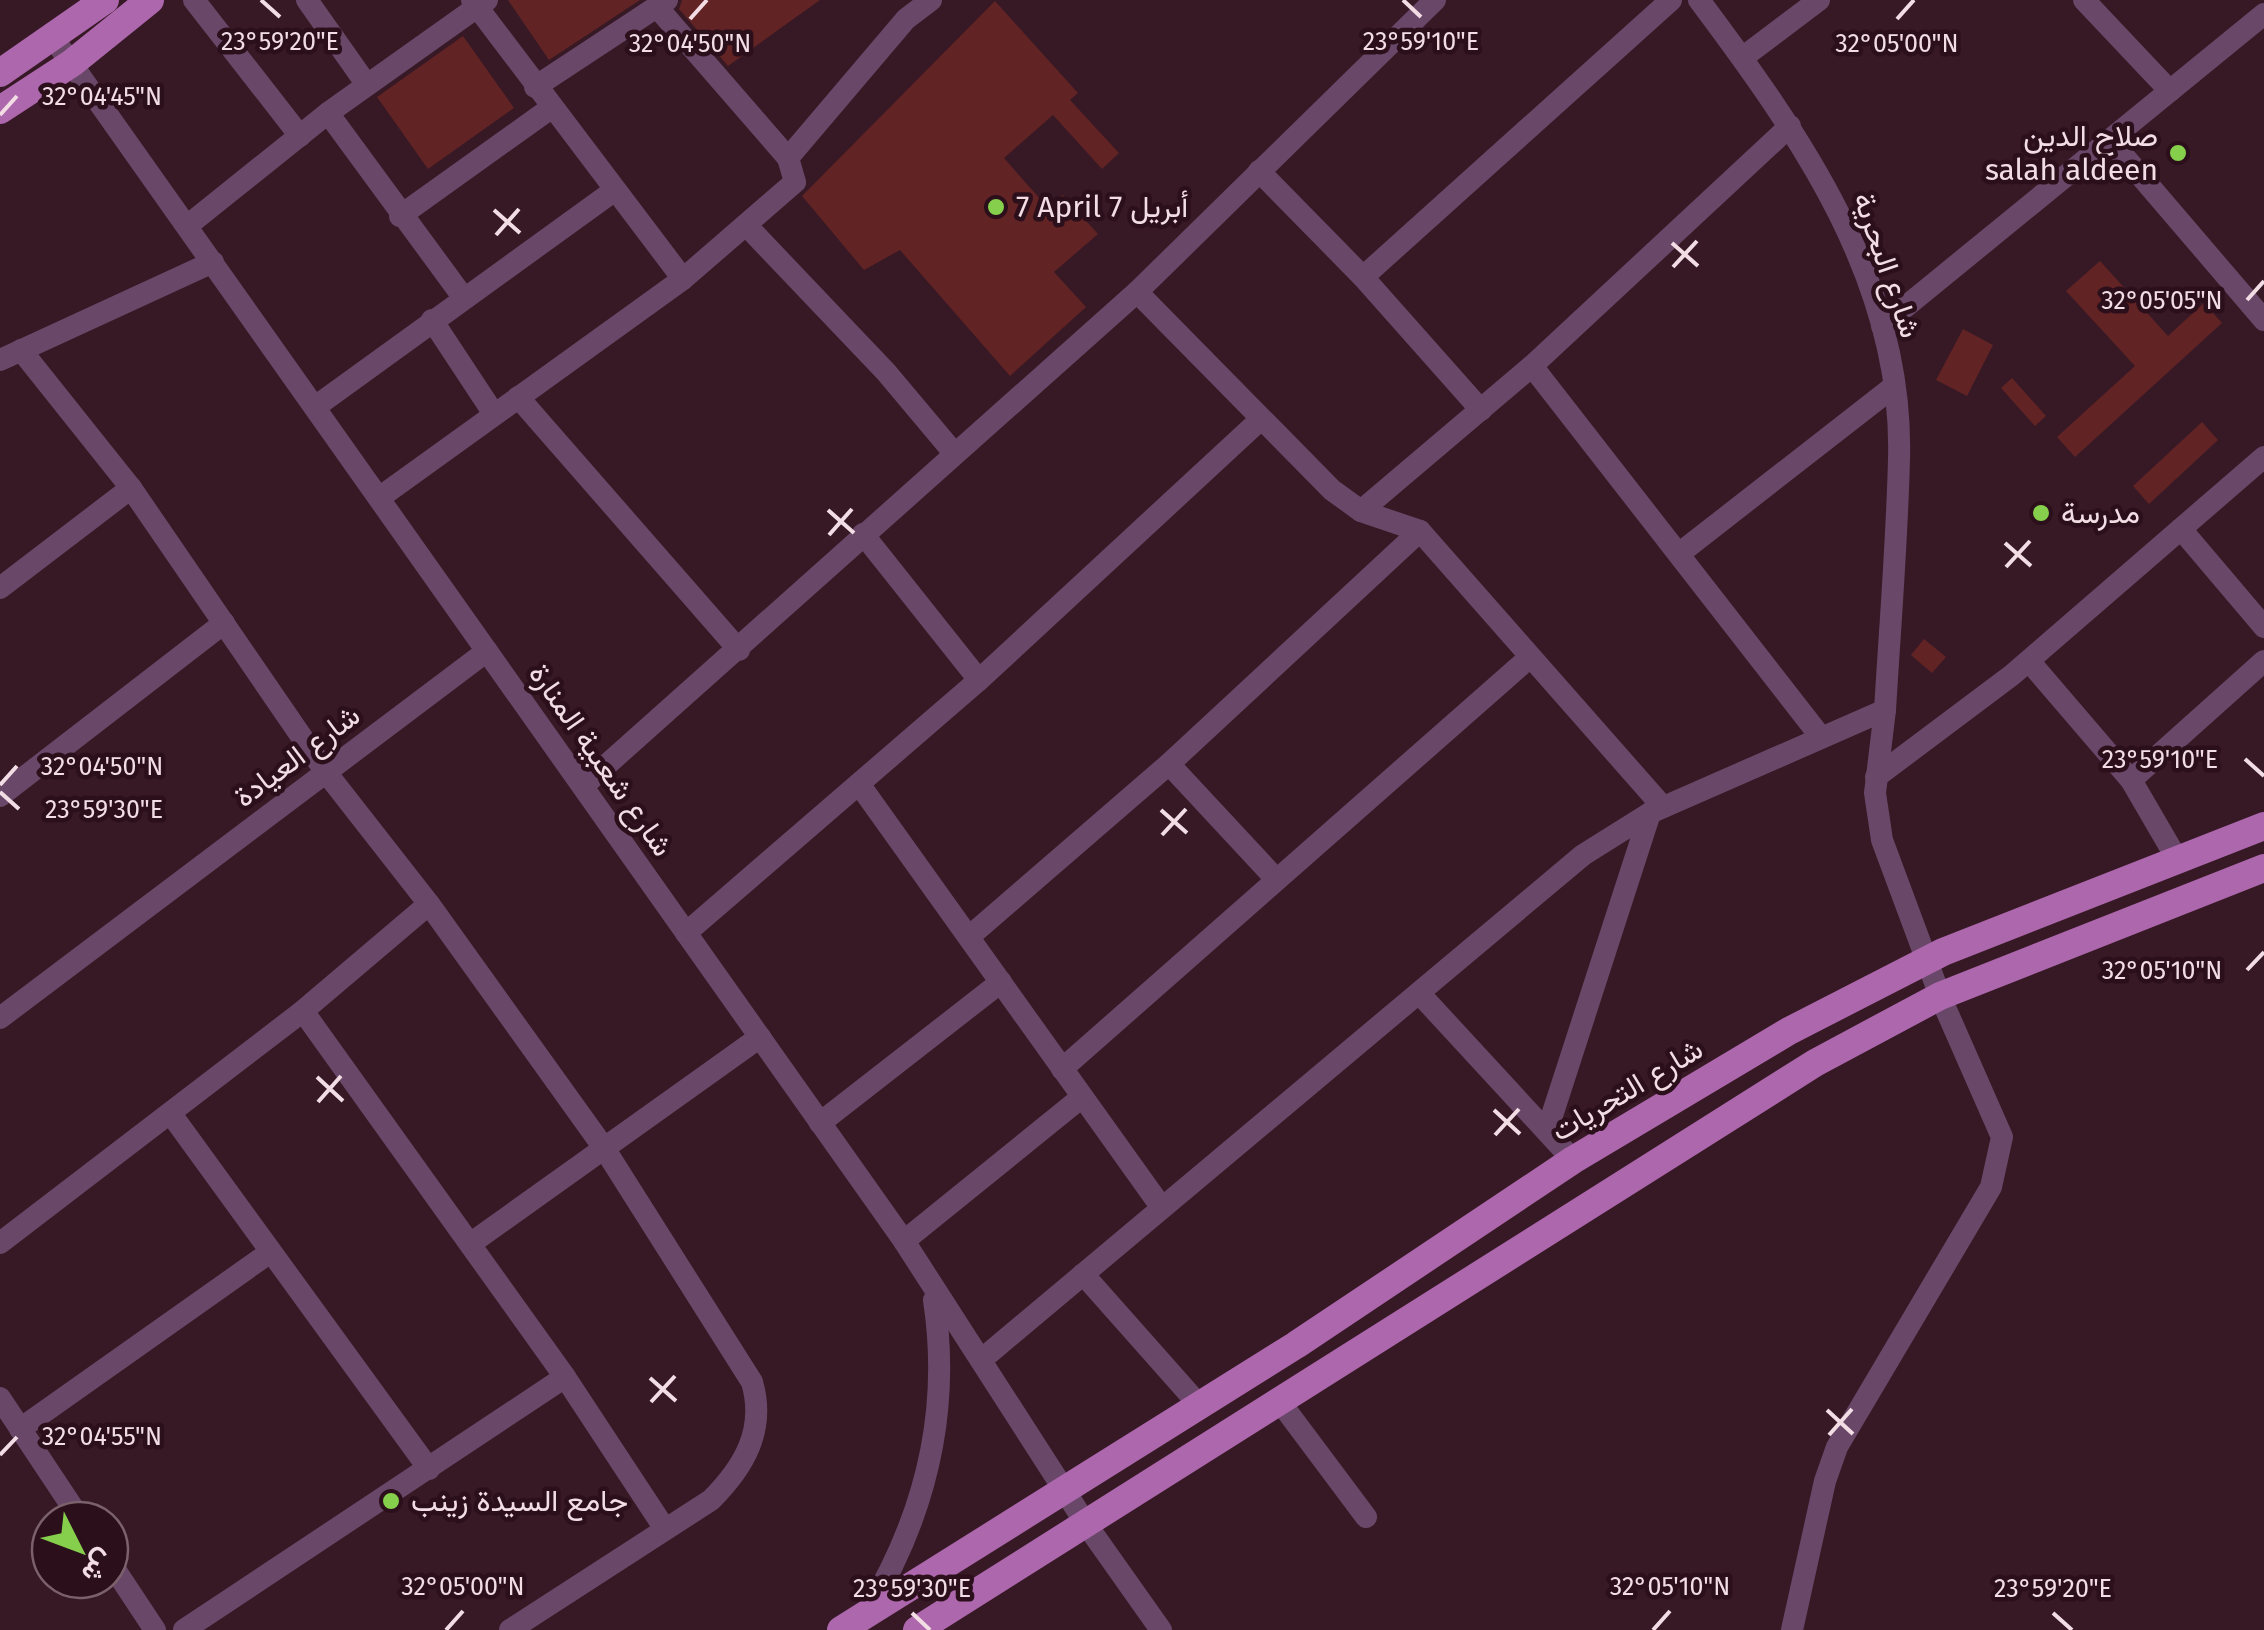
<svg xmlns="http://www.w3.org/2000/svg" width="2264" height="1630" viewBox="0 0 2264 1630" font-family="'Fira Sans',Vazirmatn,sans-serif">
<style>
.building{fill:#622324}
.lines{fill:none;stroke-linecap:round;stroke-linejoin:round}
.minor{stroke:#694768;stroke-width:22}
.major{stroke:#ad67ad;stroke-width:28}
.ticks{fill:none;stroke:#f2dde4;stroke-width:4}
.poi-dot{fill:#86cf4c;stroke:#2b0f1b;stroke-width:4}
.labels{text-anchor:middle;dominant-baseline:central;stroke-width:9;stroke-linejoin:round;paint-order:stroke}
.poi-label{font-size:30px;fill:#f2dde4;stroke:#2b0f1b;text-anchor:start}
.street-label{font-size:30px;fill:#f2dde4;stroke:#2b0f1b}
.ticks-label{font-size:25px;text-anchor:middle;fill:#f2dde4;stroke:#2b0f1b;stroke-width:9;stroke-linejoin:round;paint-order:stroke}
</style>
<rect width="100%" height="100%" fill="#361925"/>
<g class="building">
<path d="M508 0H640L549 60Z"/>
<path d="M682 0H820L728 66 679 9Z"/>
<path d="M995 1 1078 93 1070 100 1119 153 1102 169 1053 115 1004 158 1048 208 1063 195 1098 234 1054 272 1086 307 1010 376 900 250 864 270 802 196Z"/>
<path d="M463 36 514 108 428 169 377 97Z"/>
<path d="M2100 261 2168 336 2204 303 2222 323 2075 457 2057 437 2135 366 2066 291Z"/>
<path d="M1963 329 1993 345 1967 396 1936 380Z"/>
<path d="M2012 378 2046 416 2035 426 2001 388Z"/>
<path d="M2202 422 2218 440 2149 504 2133 486Z"/>
<path d="M1924 639 1946 657 1932 673 1911 655Z"/>
</g>
<g class="lines">
<g class="minor">
<path d="M194 0 300 136"/>
<path d="M307 0 367 85"/>
<path d="M472 0 683 279"/>
<path d="M1699 0C1800 135 1904 281 1899 459 1897 542 1890 627 1885 710"/>
<path d="M2084 0 2170 91"/>
<path d="M54 39 904 1241 1086 1524 1161 1630"/>
<path d="M1742 58 1819 0"/>
<path d="M535 87 667 0"/>
<path d="M328 113 463 297"/>
<path d="M2110 140 2264 320"/>
<path d="M788 158 906 19 931 0"/>
<path d="M1259 171 1363 277 1481 410"/>
<path d="M400 216 551 108"/>
<path d="M746 225 886 372 954 453"/>
<path d="M187 226 328 113 487 0"/>
<path d="M1363 277 1671 0"/>
<path d="M1137 292 1332 490 1361 511 1420 531 1663 807"/>
<path d="M432 320 494 414"/>
<path d="M1882 326 2264 14"/>
<path d="M21 350 131 488 325 771 429 904 604 1148 752 1382C766 1430 744 1467 711 1500L510 1630"/>
<path d="M0 360 213 262"/>
<path d="M1532 366 1820 736"/>
<path d="M518 397 739 650"/>
<path d="M315 407 615 190"/>
<path d="M379 498 683 279 795 182 788 158 657 7"/>
<path d="M1361 511 1532 366 1790 126"/>
<path d="M2181 529 2264 627"/>
<path d="M863 534 979 680"/>
<path d="M1680 553 1893 387"/>
<path d="M0 588 131 488"/>
<path d="M2029 661 2131 780 2177 859"/>
<path d="M1169 764 1275 878"/>
<path d="M1876 777 2012 675 2264 457"/>
<path d="M2131 780 2264 661"/>
<path d="M859 784 1162 1208"/>
<path d="M583 786 1137 292 1435 0"/>
<path d="M0 796 224 623"/>
<path d="M686 933 979 680 1261 419"/>
<path d="M970 936 1169 764 1420 531"/>
<path d="M1419 993 1573 1160"/>
<path d="M303 1011 565 1377 665 1529"/>
<path d="M0 1018 487 651"/>
<path d="M1062 1069 1530 657"/>
<path d="M171 1114 429 1469"/>
<path d="M820 1123 1001 982"/>
<path d="M1547 1131 1650 813"/>
<path d="M904 1241 1082 1097"/>
<path d="M0 1243 303 1011 429 904"/>
<path d="M470 1244 760 1037"/>
<path d="M1083 1274 1200 1406"/>
<path d="M981 1360 1583 855 1650 813 1885 710 1875 793 1882 840 1940 996 2002 1137 1991 1187 1837 1447 1825 1481 1792 1630"/>
<path d="M0 1398 81 1520"/>
<path d="M1280 1402 1366 1517"/>
<path d="M20 1429 269 1253"/>
<path d="M110 1562 155 1630"/>
<path d="M867 1612C926 1515 951 1412 934 1300"/>
<path d="M184 1630 565 1377"/>
</g>
<g class="major">
<path d="M0 73 105 0"/>
<path d="M0 110 72 63 150 0"/>
<path d="M841 1630 1296 1345 1573 1160 1789 1031 1943 952 2264 826"/>
<path d="M917 1630 1815 1063 1940 996 2264 868"/>
</g>
</g>
<path class="ticks" d="M261 0 280 17M1403 0 1421 17M690 19 707 0M1897 19 1914 0M0 115 17 96M494 210 520 233M496 235 519 209M1672 243 1698 266M1673 267 1697 241M2247 300 2264 281M828 510 854 533M829 535 852 509M2005 543 2031 566M2006 567 2030 541M2245 759 2264 776M0 785 17 766M0 792 19 809M1161 810 1187 833M1162 835 1186 809M2247 970 2264 952M317 1077 343 1101M318 1102 341 1076M1494 1110 1520 1134M1495 1135 1519 1109M650 1378 676 1401M651 1402 675 1376M1827 1410 1853 1434M1829 1435 1852 1409M0 1455 17 1437M912 1613 930 1630M2053 1613 2072 1630M446 1630 463 1611M1653 1630 1670 1611"/>
<g class="poi-dot">
<circle cx="2178" cy="153" r="10"/>
<circle cx="996" cy="207" r="10"/>
<circle cx="2041" cy="513" r="10"/>
<circle cx="391" cy="1501" r="10"/>
</g>
<g class="labels">
<g class="poi-label">
<text x="2158" y="136" text-anchor="end">صلاح الدين<tspan x="2158" dy="34">salah aldeen</tspan></text>
<text x="1016" y="207">7 April 7 أبريل</text>
<text x="2061" y="513">مدرسة</text>
<text x="411" y="1501">جامع السيدة زينب</text>
</g>
<g class="street-label">
<text transform="translate(1887 265) rotate(71)">شارع البحرية</text>
<text transform="translate(297 756) rotate(-37)">شارع العيادة</text>
<text transform="translate(601 760) rotate(55)">شارع شعبية المنارة</text>
<text transform="translate(1627 1090) rotate(-31)">شارع التحريات</text>
</g>
</g>
<g class="ticks-label">
<text x="280" y="50">23°59'20"E</text>
<text x="1421" y="50">23°59'10"E</text>
<text x="1897" y="52">32°05'00"N</text>
<text x="690" y="52">32°04'50"N</text>
<text x="102" y="105">32°04'45"N</text>
<text x="2162" y="309">32°05'05"N</text>
<text x="2160" y="768">23°59'10"E</text>
<text x="102" y="775">32°04'50"N</text>
<text x="104" y="818">23°59'30"E</text>
<text x="2162" y="979">32°05'10"N</text>
<text x="102" y="1445">32°04'55"N</text>
<text x="463" y="1595">32°05'00"N</text>
<text x="1670" y="1595">32°05'10"N</text>
<text x="912" y="1597">23°59'30"E</text>
<text x="2053" y="1597">23°59'20"E</text>
</g>
<g transform="translate(80 1550) rotate(132)"><circle r="48" fill="#2b0f1b" stroke="#7b616b" stroke-width="2.5"/>
<path d="M0-8L18 38L0 25L-18 38Z" fill="#86cf4c"/>
<text y="-15" font-size="28" font-weight="bold" text-anchor="middle" fill="#f2dde4">ش</text>
</g>
</svg>
